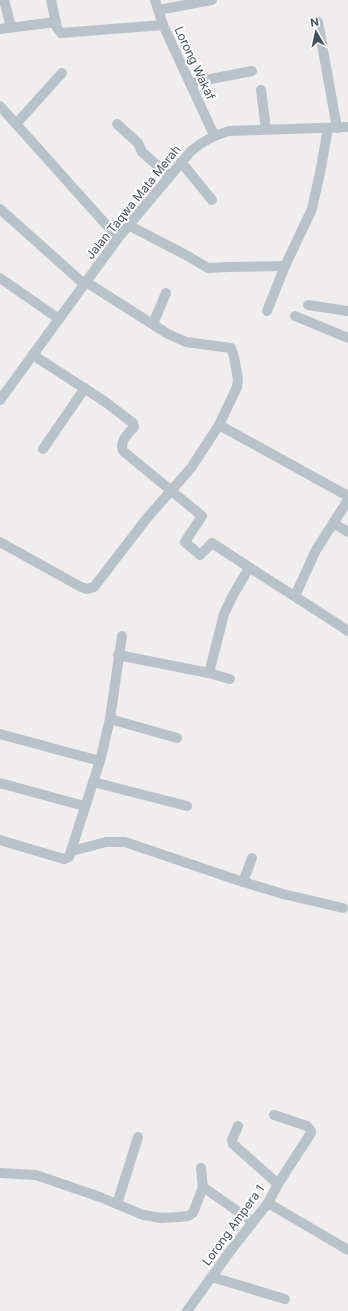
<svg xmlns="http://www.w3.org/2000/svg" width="348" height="1311" viewBox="0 0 348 1311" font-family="Inter,sans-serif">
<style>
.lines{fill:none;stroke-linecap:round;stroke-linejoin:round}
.street{stroke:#b9c2c7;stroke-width:10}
.labels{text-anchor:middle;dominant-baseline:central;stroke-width:4;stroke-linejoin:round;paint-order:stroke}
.street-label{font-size:12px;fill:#475157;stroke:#fff}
</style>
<rect width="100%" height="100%" fill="#efeded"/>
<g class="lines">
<g class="street">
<path d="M4 0 11 27"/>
<path d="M51 0 57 28 61 33 163 25 214 135"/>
<path d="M155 0 163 25"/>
<path d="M158 10 212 0"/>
<path d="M318 22 337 128"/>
<path d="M0 29 56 22"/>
<path d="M190 83 252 71"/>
<path d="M261 90 266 129"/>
<path d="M0 106 118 238"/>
<path d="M16 124 62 73"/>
<path d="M117 124 138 143 142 152 169 176"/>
<path d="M181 162 212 200"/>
<path d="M0 209 84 284"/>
<path d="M128 225 186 255 208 268 229 267 285 266"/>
<path d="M0 278 59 319"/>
<path d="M308 305 348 311"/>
<path d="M267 311 285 266 312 209 321 168 328 128"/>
<path d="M295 316 348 338"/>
<path d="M153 324 166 293"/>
<path d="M33 355 104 401 133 423 134 427C128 434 119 441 123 451L202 516 185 542 200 555 212 543C257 573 303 601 348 631"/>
<path d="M0 400 118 238 191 151C203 141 214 135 229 131L348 127"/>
<path d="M219 425 348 496"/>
<path d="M43 449 85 388"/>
<path d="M333 523 348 532"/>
<path d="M0 542 81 587 87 589 94 587 147 518 191 468 219 425 237 387 238 379 234 357 231 348 186 342 168 334 86 282"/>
<path d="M295 596 316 550 348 500"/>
<path d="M118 655 209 673 224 614 233 595 249 568"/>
<path d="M209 673 230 679"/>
<path d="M110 719 177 738"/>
<path d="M0 734 100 761"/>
<path d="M93 782 187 806"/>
<path d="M0 783 84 806"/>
<path d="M0 840 64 859 69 857 100 761 110 719 122 636"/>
<path d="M72 851 106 842H125L243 882 283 894 343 908"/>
<path d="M243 882 252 858"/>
<path d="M238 1126 232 1140 233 1144 278 1184"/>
<path d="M0 1173 36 1175 100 1197 143 1215 161 1218 179 1217 188 1216 193 1213 203 1187 201 1168"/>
<path d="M203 1187 253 1222"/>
<path d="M268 1203 348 1250"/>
<path d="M117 1204 138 1137"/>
<path d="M212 1277 285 1299"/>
<path d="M187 1311 234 1246 268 1203 278 1184 311 1133V1131L307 1126 274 1115"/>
</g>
</g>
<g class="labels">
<g class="street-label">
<text transform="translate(195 63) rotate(65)">Lorong Wakaf</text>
<text transform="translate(133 202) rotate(-51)">Jalan Taqwa Mata Merah</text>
<text transform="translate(233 1225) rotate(-54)">Lorong Ampera 1</text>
</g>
</g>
<g transform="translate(316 32) rotate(351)" stroke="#ffffff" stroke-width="3" paint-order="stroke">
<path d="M0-3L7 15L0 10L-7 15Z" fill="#475157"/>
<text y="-6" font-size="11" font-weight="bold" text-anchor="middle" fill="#475157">N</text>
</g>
</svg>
